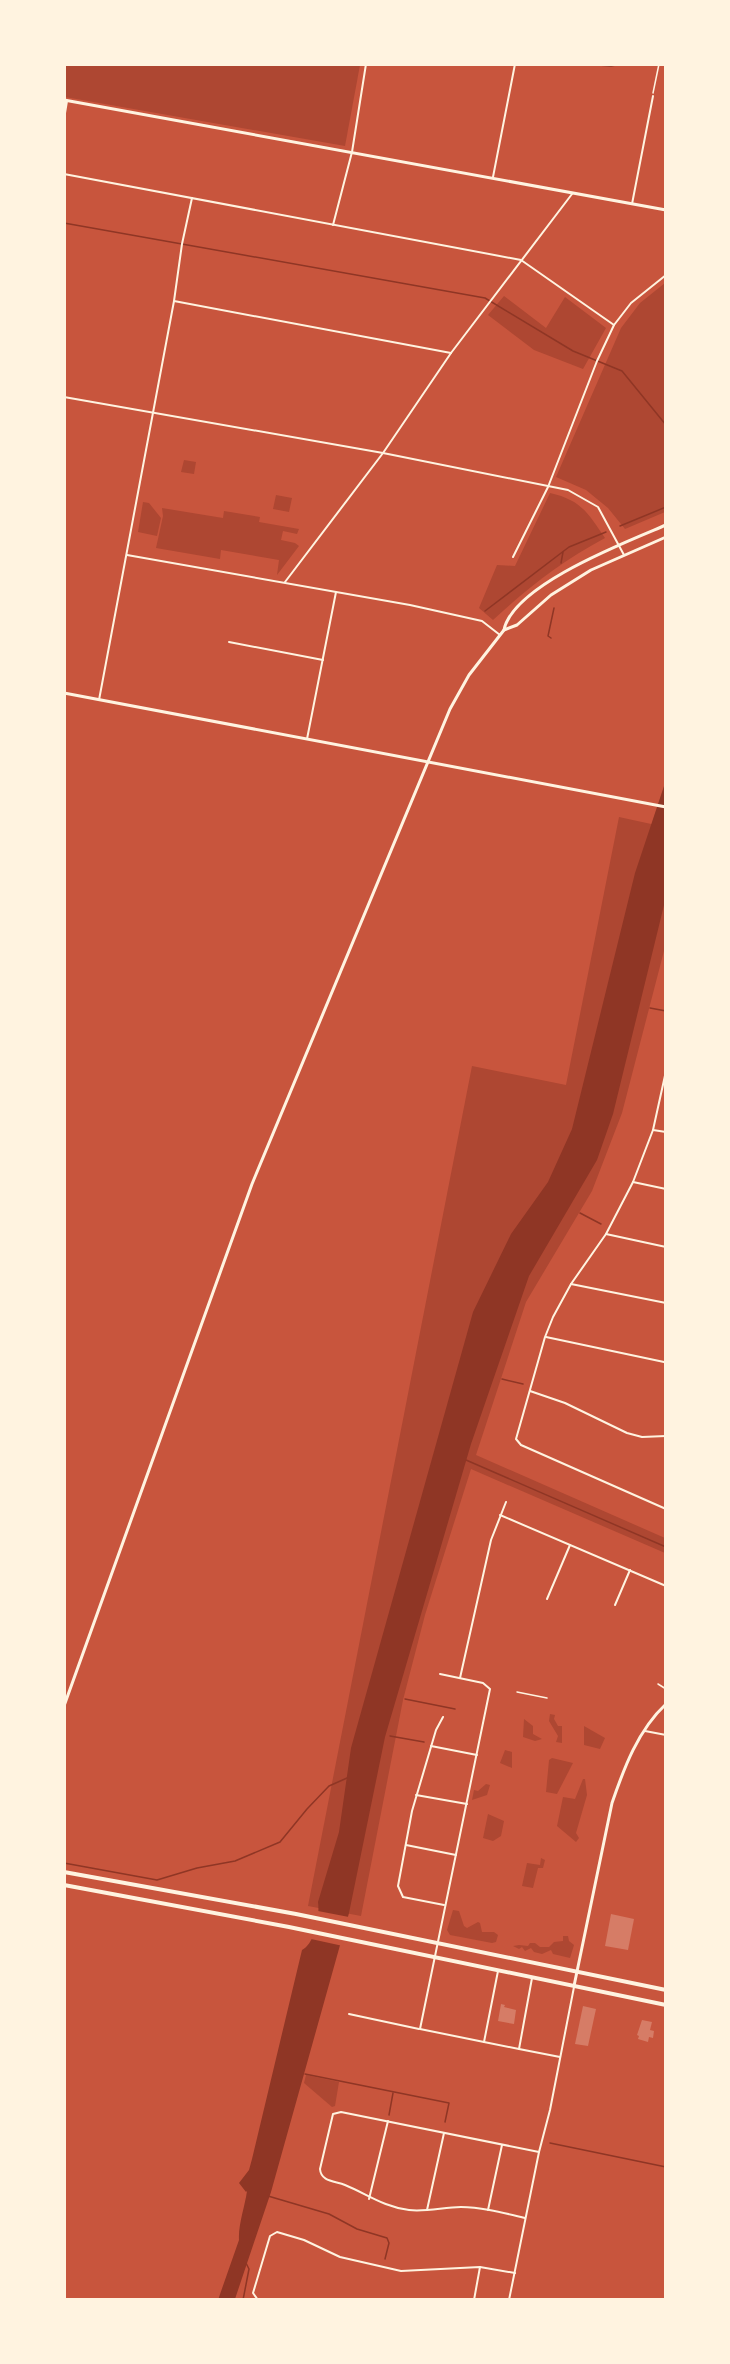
<svg xmlns="http://www.w3.org/2000/svg" width="730" height="2364" viewBox="0 0 730 2364" font-family="Roboto,sans-serif">
<style>
.green{fill:#ae4732}
.water{fill:#8f3625}
.pier{fill:#c8553d}
.lines{fill:none;stroke-linecap:round;stroke-linejoin:round}
.stream{stroke:#8f3625;stroke-width:1.5}
.building{fill:#d67c66}
.path{stroke:#fff3e0;stroke-width:1.5}
.service{stroke:#fff3e0;stroke-width:1.5}
.minor{stroke:#fff3e0;stroke-width:2}
.tertiary{stroke:#fff3e0;stroke-width:3}
.secondary{stroke:#fff3e0;stroke-width:3}
.primary{stroke:#fff3e0;stroke-width:4}
</style>
<rect width="100%" height="100%" fill="#c8553d"/>
<g class="green">
<path d="M64 65 65 64 360 65 345 146 65 97Z"/>
<path d="M665 283V512L625 529 608 508 586 490 556 477 621 328 640 303Z"/>
<path d="M504 296 546 328 565 297 606 328 583 369 534 350 488 315Z"/>
<path d="M184 460 196 462 194 474 181 472Z"/>
<path d="M550 493C581 500 588 513 605 538 561 562 530 586 493 620L479 608 497 565 515 566Z"/>
<path d="M276 495 292 498 289 512 273 509Z"/>
<path d="M143 502 149 503 161 518 157 536 138 532Z"/>
<path d="M162 508 223 518 224 511 260 517 259 522 299 529 297 534 283 531 281 540 295 543 299 546 277 575 279 560 221 550 220 559 156 548 163 516Z"/>
<path d="M619 817 665 827V947L622 1113 592 1191 526 1302 476 1455 665 1538V1553L471 1469 425 1615 403 1700 361 1916 308 1906 472 1066 566 1085Z"/>
<path d="M550 1714 555 1715 554 1719 558 1726H562V1743L556 1742 558 1736 549 1721Z"/>
<path d="M524 1719 533 1726V1734L542 1739 535 1741 523 1737Z"/>
<path d="M584 1726 605 1738 600 1749 584 1745Z"/>
<path d="M505 1750 512 1752V1768L500 1763Z"/>
<path d="M552 1758 573 1763 557 1794 546 1792 549 1760Z"/>
<path d="M583 1779H585L587 1795 576 1833 579 1838 576 1842 557 1826 563 1797 575 1799Z"/>
<path d="M486 1784 490 1785 487 1795 472 1800 474 1790 478 1791Z"/>
<path d="M488 1814 504 1821 501 1836 493 1841 483 1838Z"/>
<path d="M541 1858 545 1860 543 1868H538L533 1888 522 1886 527 1863 540 1865Z"/>
<path d="M453 1910 459 1911 464 1926 467 1928 478 1922 480 1923 482 1932H494L498 1935 496 1942 492 1943 450 1935 447 1930Z"/>
<path d="M563 1936H568L569 1941 574 1945 570 1958 553 1954 551 1950 542 1954 534 1952 531 1948 525 1951 522 1947 519 1949 513 1946 519 1945 528 1946 530 1943H535L540 1947H549L554 1942 563 1941Z"/>
<path d="M306 2075 339 2082 335 2106 332 2107 304 2083Z"/>
</g>
<path class="water" d="M665 783V901L613 1114 597 1160 529 1276 471 1444 385 1737 349 1913 271 2192 235 2299 218 2300 239 2240C238 2225 245 2206 247 2191L246 2192 239 2183 249 2170 252 2159 302 1950C315 1943 320 1916 318 1902L339 1832 351 1748 473 1312 511 1234 548 1182 572 1129 635 873Z"/>
<path class="pier" d="M318 1911 349 1917 343 1946 311 1939Z"/>
<g class="lines">
<g class="stream">
<path d="M585 64 611 66 621 64"/>
<path d="M64 223 485 298 573 351 622 371 666 425"/>
<path d="M620 526 666 507"/>
<path d="M561 563 563 552"/>
<path d="M485 611 569 547 606 532"/>
<path d="M551 638 548 636 554 608"/>
<path d="M650 1008 666 1011"/>
<path d="M580 1213 601 1224"/>
<path d="M502 1379 523 1384"/>
<path d="M466 1460 666 1547"/>
<path d="M405 1699 455 1709"/>
<path d="M390 1736 424 1742"/>
<path d="M64 1863 157 1880 197 1868 235 1861 280 1842 307 1809 329 1786 347 1778"/>
<path d="M305 2074 449 2103 445 2122"/>
<path d="M389 2115 393 2093"/>
<path d="M550 2143 666 2167"/>
<path d="M268 2196 329 2214 357 2229 387 2238 389 2243 385 2259"/>
<path d="M243 2300 249 2269 246 2263"/>
</g>
</g>
<g class="building">
<path d="M611 1914 634 1919 628 1950 605 1946Z"/>
<path d="M501 2004 505 2005 504 2007 516 2010 514 2024 498 2021Z"/>
<path d="M583 2006 596 2009 588 2046 575 2044Z"/>
<path d="M642 2020 652 2022 650 2030 654 2031 653 2038 649 2037 648 2042 638 2039 639 2036 637 2035Z"/>
</g>
<g class="lines">
<path class="path" d="M653 93 659 64"/>
<g class="service">
<path d="M658 1684 666 1689"/>
<path d="M517 1692 547 1698"/>
</g>
<g class="minor">
<path d="M64 119 67 101"/>
<path d="M64 174 521 260 614 325"/>
<path d="M493 177 515 64"/>
<path d="M632 204 653 96"/>
<path d="M333 225 352 152 366 64"/>
<path d="M174 301 451 353"/>
<path d="M64 397 383 453 568 490 598 507 624 555"/>
<path d="M127 555 410 605 482 621 500 635"/>
<path d="M513 557 548 487 597 361 614 325 631 303 666 275"/>
<path d="M285 582 383 453 451 353 572 194"/>
<path d="M229 642 323 660"/>
<path d="M99 700 174 301 182 244 192 198"/>
<path d="M307 739 336 592"/>
<path d="M666 1071 653 1130 633 1182 606 1234 571 1284 553 1317 545 1337 516 1439 521 1445 666 1509"/>
<path d="M653 1130 666 1132"/>
<path d="M633 1182 666 1189"/>
<path d="M606 1234 666 1247"/>
<path d="M571 1284 666 1303"/>
<path d="M546 1337 664 1362"/>
<path d="M530 1391 565 1403 627 1433 642 1437 666 1436"/>
<path d="M500 1515 666 1586"/>
<path d="M547 1599 570 1545"/>
<path d="M615 1605 630 1570"/>
<path d="M440 1674 483 1683 490 1689 420 2029 484 2042"/>
<path d="M460 1678 491 1540 506 1502"/>
<path d="M443 1717 436 1730 412 1811 398 1886 403 1897 444 1905"/>
<path d="M645 1731 666 1735"/>
<path d="M431 1746 477 1755"/>
<path d="M416 1795 467 1804"/>
<path d="M406 1845 456 1855"/>
<path d="M498 1971 484 2042 519 2049"/>
<path d="M532 1978 519 2049 560 2057"/>
<path d="M349 2014 419 2029"/>
<path d="M369 2199 388 2121"/>
<path d="M427 2210 444 2133"/>
<path d="M488 2210 502 2145"/>
<path d="M525 2218C504 2213 482 2207 461 2207 444 2207 427 2212 409 2210 384 2207 367 2194 345 2185 335 2181 321 2182 320 2169L333 2114 341 2112 539 2152"/>
<path d="M258 2300 253 2293 270 2236 277 2232 304 2240 340 2257 401 2271 480 2267 515 2273"/>
<path d="M474 2300 480 2267"/>
<path d="M509 2300 539 2152 550 2110 574 1987"/>
</g>
<g class="tertiary">
<path d="M64 100 666 210"/>
<path d="M64 693 666 807"/>
<path d="M574 1986 612 1803C624 1768 638 1730 666 1704"/>
</g>
<g class="secondary">
<path d="M504 630C513 585 626 542 666 525"/>
<path d="M64 1706 252 1184 450 709 469 675 504 630 517 625 551 595 591 570 666 537"/>
</g>
<g class="primary">
<path d="M64 1872 296 1914 666 1990"/>
<path d="M64 1885 289 1927 666 2005"/>
</g>
</g>
<rect width="730" height="2364" fill="none" stroke="#fff3e0" stroke-width="132"/>
</svg>
